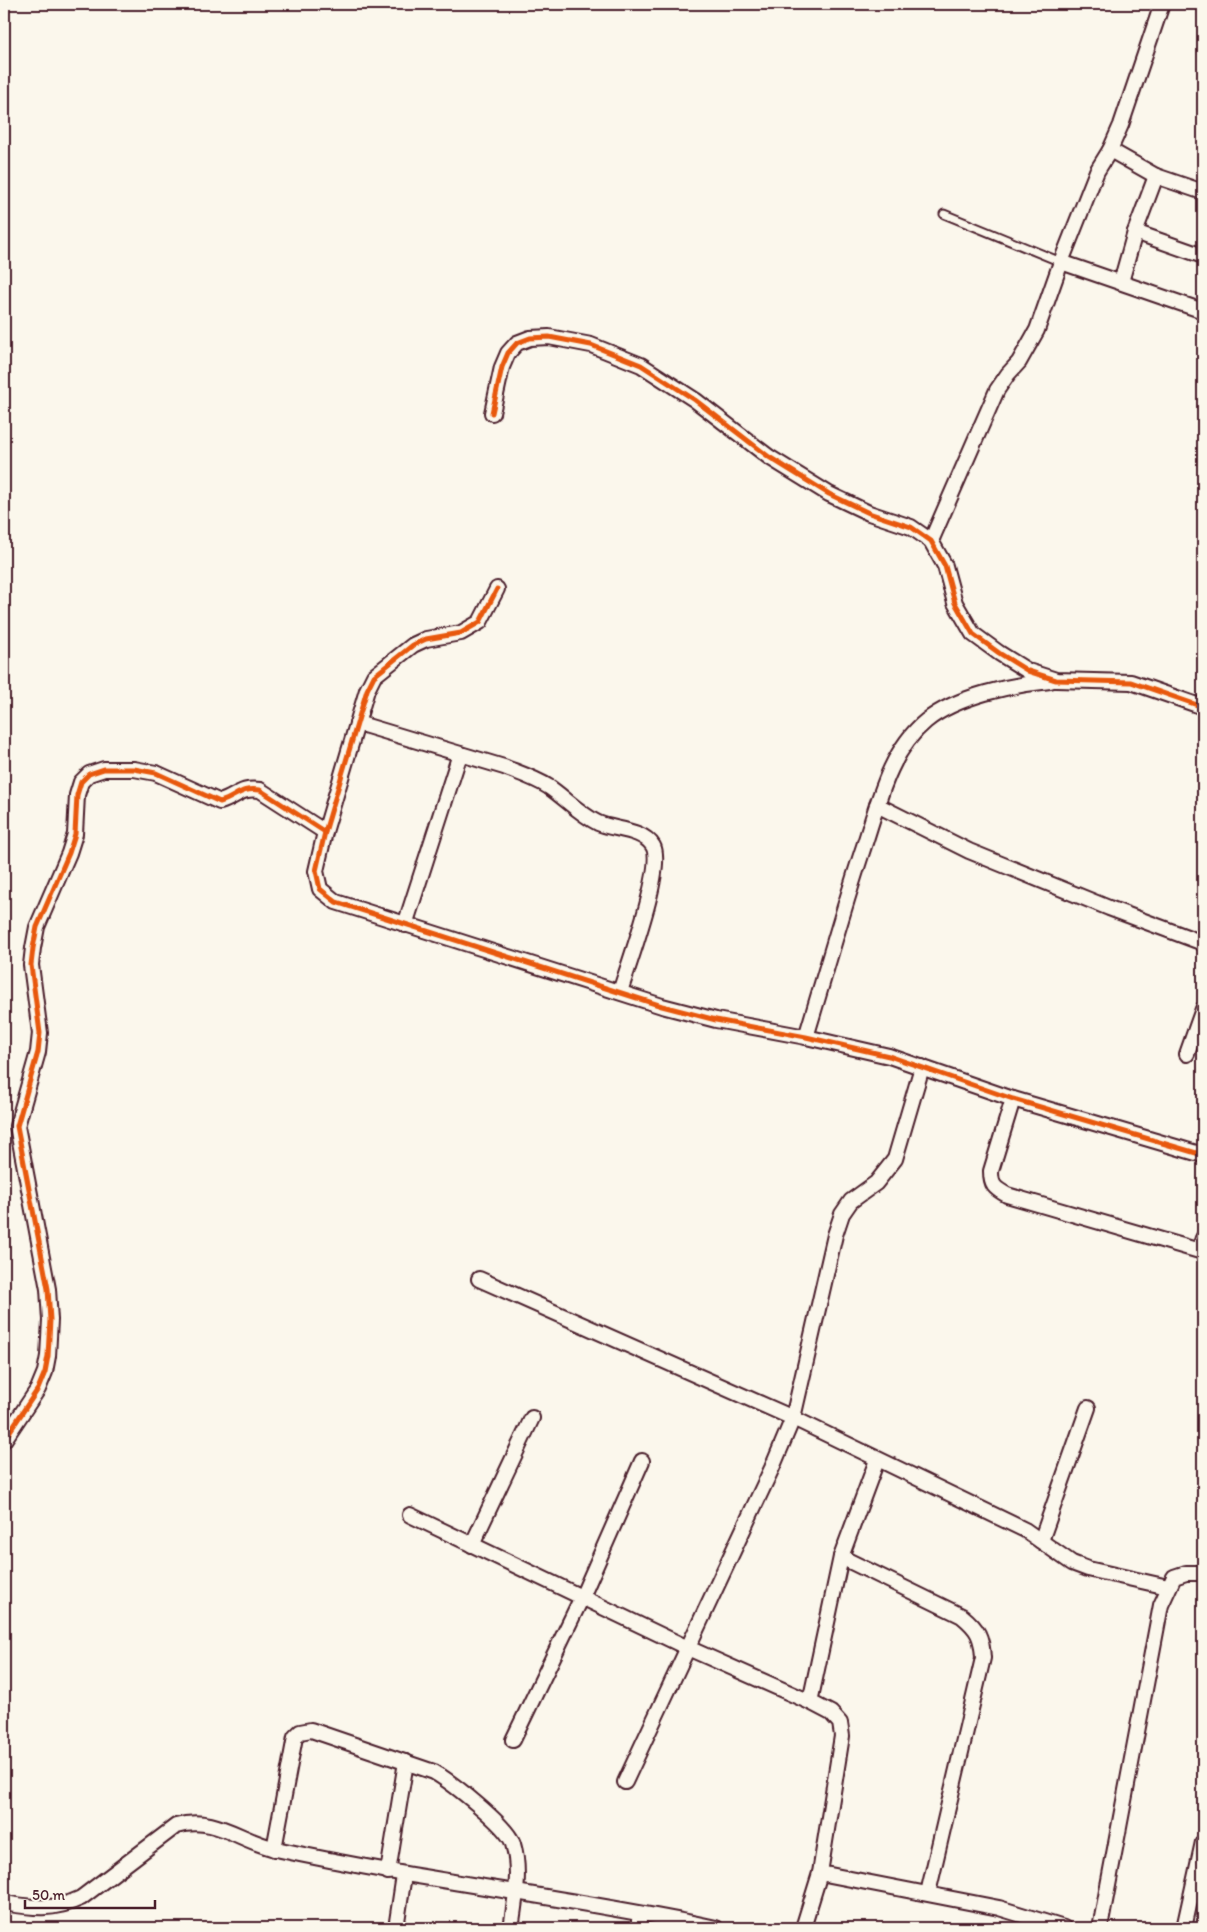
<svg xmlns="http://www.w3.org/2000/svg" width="1207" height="1932" viewBox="0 0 1207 1932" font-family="Itim,sans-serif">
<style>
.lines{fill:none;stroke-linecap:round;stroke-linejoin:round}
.service-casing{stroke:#4a1f2b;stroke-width:11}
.minor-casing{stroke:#4a1f2b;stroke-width:18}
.service{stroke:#fbf7ec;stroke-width:7}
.minor{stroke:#fbf7ec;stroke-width:14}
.cycleway-casing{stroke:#fbf7ec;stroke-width:8}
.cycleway{stroke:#e8590c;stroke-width:5}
</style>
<rect width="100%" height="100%" fill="#fbf7ec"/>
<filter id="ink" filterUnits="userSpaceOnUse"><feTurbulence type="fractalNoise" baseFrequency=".02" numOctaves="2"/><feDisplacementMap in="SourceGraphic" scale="10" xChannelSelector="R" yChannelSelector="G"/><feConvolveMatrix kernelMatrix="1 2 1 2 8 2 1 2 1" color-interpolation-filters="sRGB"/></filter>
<g filter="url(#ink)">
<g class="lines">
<defs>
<path id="service" d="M944 214 1061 262"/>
<g id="minor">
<path d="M1110 150 1156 176 1203 192"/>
<path d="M1135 232 1203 256"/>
<path d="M1061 262 1203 311"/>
<path d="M1121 282 1135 232 1156 176"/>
<path d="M492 413 502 367 508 353 517 343 530 338 549 337 591 345 641 365 695 400 769 457 829 494 869 513 911 527 931 541 945 566 955 603 973 634 999 653 1028 671 1056 680 1131 682 1203 707"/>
<path d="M931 541 997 390 1008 374 1019 362 1037 330 1061 262 1097 171 1110 150 1121 125 1162 4"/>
<path d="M497 589 480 622 461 633 426 639 413 645 374 676 367 690 325 832 316 871 320 889 336 902 662 1006 716 1020 806 1037 889 1056 1013 1099 1203 1155"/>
<path d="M357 723 504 767C519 773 535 778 549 787 565 798 580 814 598 823 614 830 643 829 653 846 665 866 628 966 620 992"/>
<path d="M877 805 969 851 1109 908 1203 943"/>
<path d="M405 925 460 754"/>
<path d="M806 1037C825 975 842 913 862 852 877 808 888 752 926 721 957 696 1011 685 1050 681"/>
<path d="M1187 1054 1203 1009"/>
<path d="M1013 1099 991 1171C991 1185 994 1188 1007 1195L1203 1252"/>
<path d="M1199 1250 1203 1238"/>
<path d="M479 1279 793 1418 1025 1530 1072 1563 1088 1569 1168 1587"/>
<path d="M4 1440 38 1389 45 1372 48 1356 50 1320 48 1289 17 1126 38 1052 40 1033 31 965 33 948 37 927 69 853 75 834 77 795 81 782 89 774 104 769H134L156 773 220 802C237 797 240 787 260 790L325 832"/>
<path d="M410 1515 688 1648 810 1702 831 1713 840 1723 842 1736 820 1873 803 1928"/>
<path d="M1041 1541 1088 1408"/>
<path d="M472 1545 532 1418"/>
<path d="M841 1557 962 1616C978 1629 982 1637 983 1658L928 1893"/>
<path d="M810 1702 841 1557 877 1460"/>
<path d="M513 1740 582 1597 642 1461"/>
<path d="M625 1782 772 1468 793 1418 835 1235 842 1214 851 1201 876 1183 895 1159 922 1067"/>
<path d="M274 1849 295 1737 300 1732 311 1730 434 1772C451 1782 508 1826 513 1844 521 1870 515 1902 511 1928"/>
<path d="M388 1872 406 1762"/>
<path d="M820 1873 999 1908 1064 1928"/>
<path d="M4 1903C32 1908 54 1911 81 1898L176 1826C216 1815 239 1841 276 1849 422 1881 570 1897 716 1928"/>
<path d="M396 1928 404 1875"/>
<path d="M638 1928 640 1914"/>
<path d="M1100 1928 1161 1605 1174 1577 1186 1573H1203"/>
<path d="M1184 1928 1203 1842"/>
</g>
</defs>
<use href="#service" class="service-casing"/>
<use href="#minor" class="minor-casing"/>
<use href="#service" class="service"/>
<use href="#minor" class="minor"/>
<defs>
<g id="cycleway">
<path d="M492 413 502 367 508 353 517 343 530 338 549 337 591 345 641 365 695 400 769 457 829 494 869 513 911 527 931 541 945 566 955 603 973 634 999 653 1028 671 1056 680 1131 682 1203 707"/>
<path d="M497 589 480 622 461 633 426 639 413 645 374 676 367 690 325 832 316 871 320 889 336 902 662 1006 716 1020 806 1037 889 1056 1013 1099 1203 1155"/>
<path d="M4 1440 38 1389 45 1372 48 1356 50 1320 48 1289 17 1126 38 1052 40 1033 31 965 33 948 37 927 69 853 75 834 77 795 81 782 89 774 104 769H134L156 773 220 802C237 797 240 787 260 790L325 832"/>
</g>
</defs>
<use href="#cycleway" class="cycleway-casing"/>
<use href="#cycleway" class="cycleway"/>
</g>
</g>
<rect width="1207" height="1932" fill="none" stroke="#fbf7ec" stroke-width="20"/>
<rect x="10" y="10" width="1187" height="1912" fill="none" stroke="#4a1f2b" stroke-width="2" filter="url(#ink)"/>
<path d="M25 1900v8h130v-8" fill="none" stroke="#4a1f2b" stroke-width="2.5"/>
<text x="32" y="1900" font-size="15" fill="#4a1f2b" stroke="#fbf7ec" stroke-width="4" paint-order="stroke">50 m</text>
</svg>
